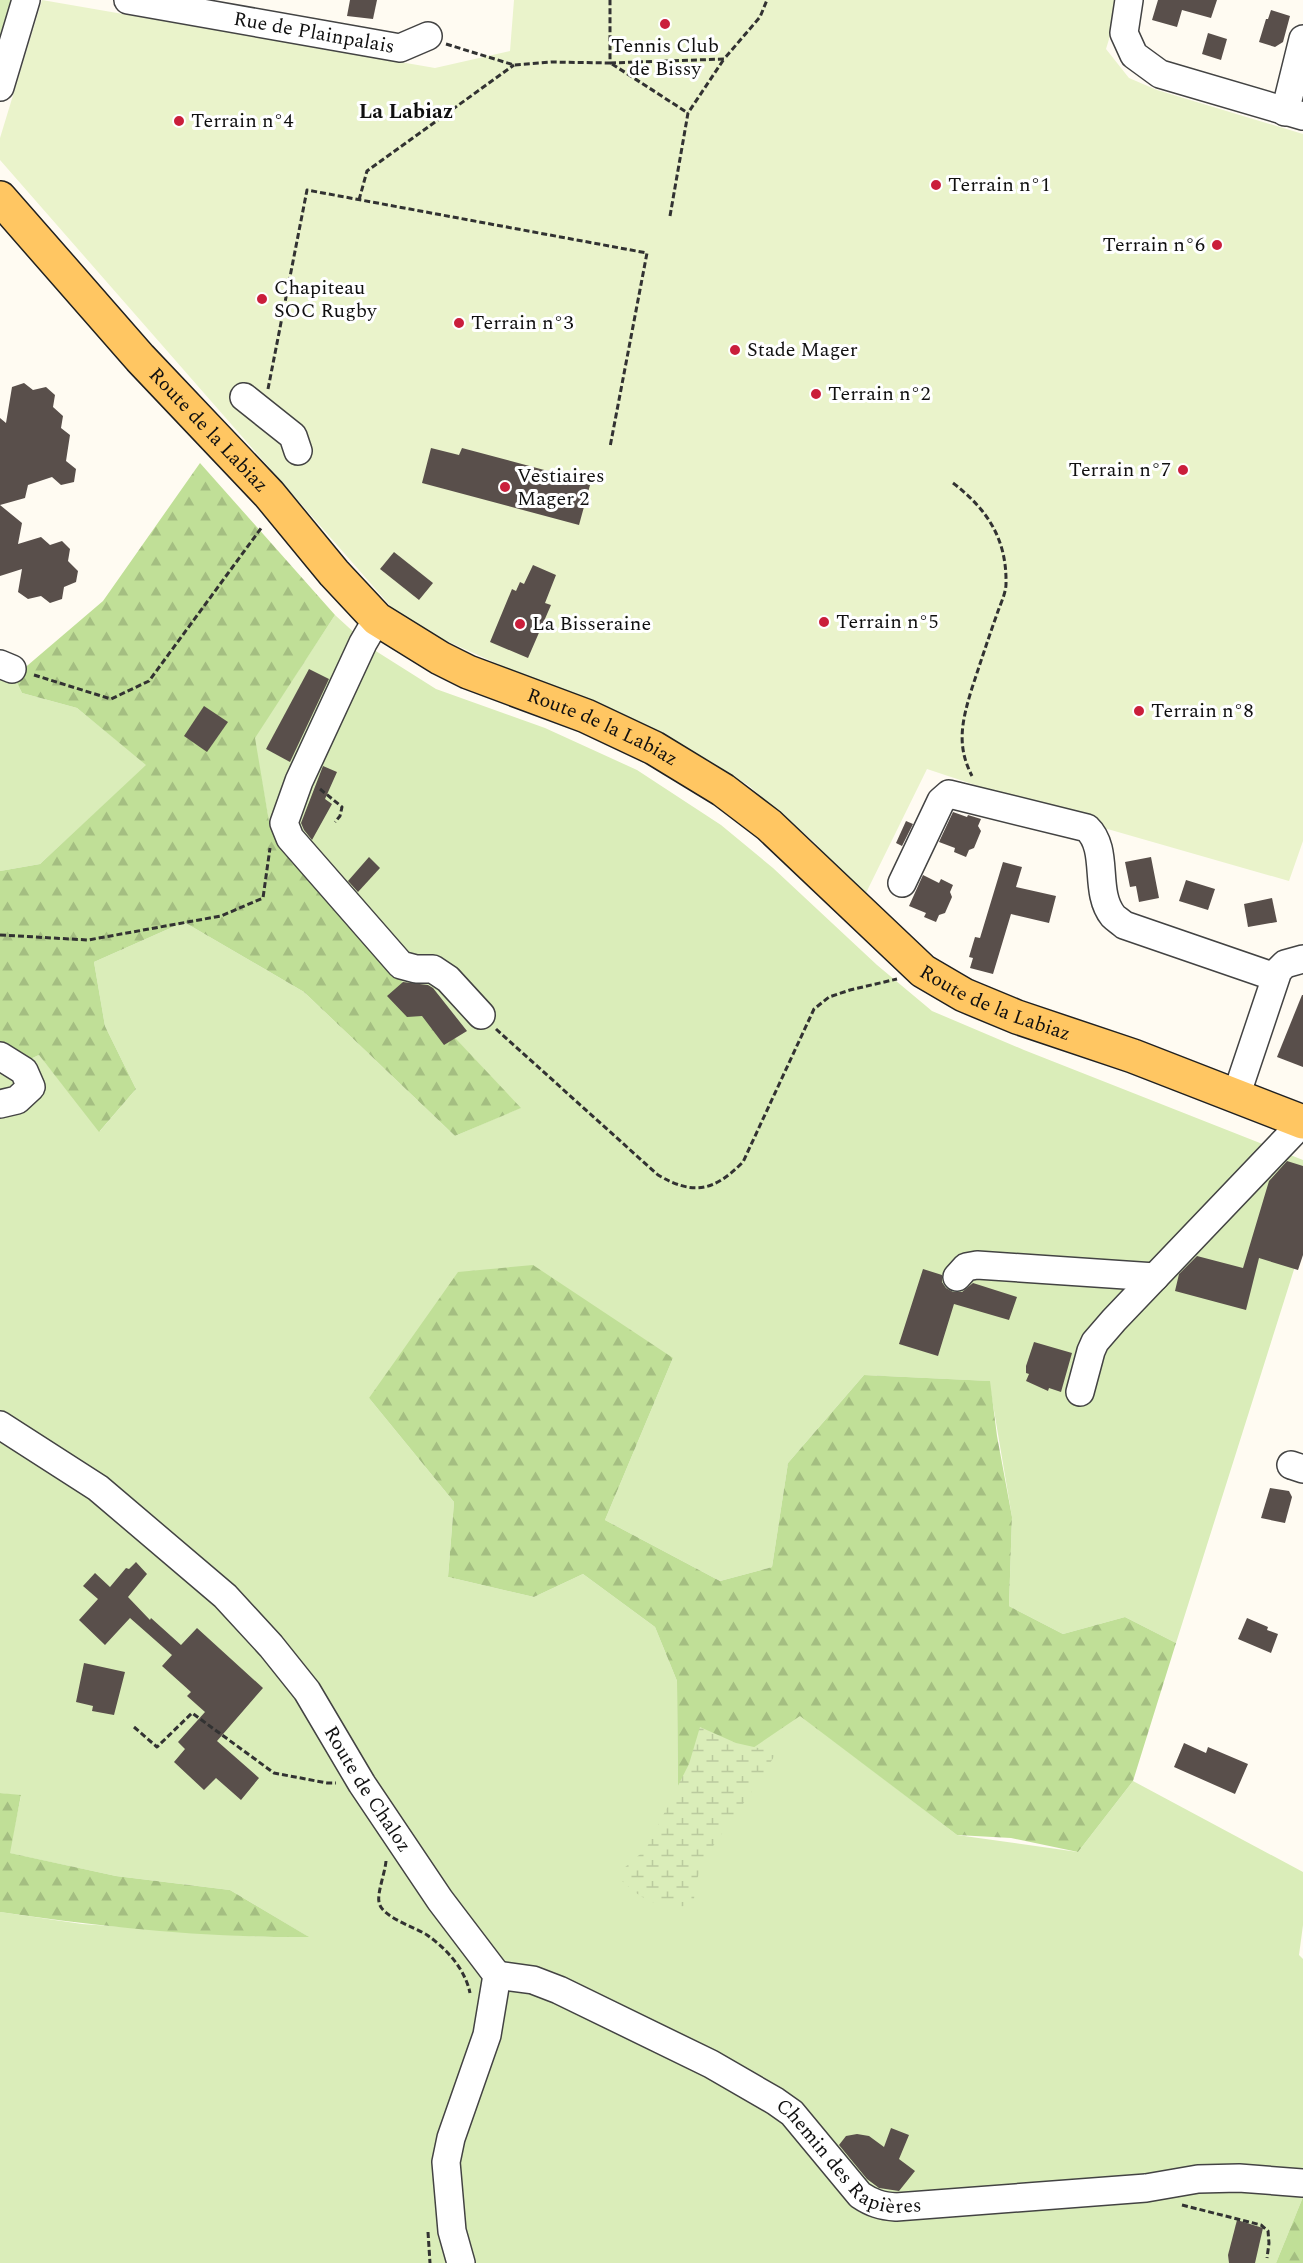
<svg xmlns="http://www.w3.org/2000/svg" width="1303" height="2263" viewBox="0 0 1303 2263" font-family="Spectral,serif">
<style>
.grass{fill:#daedb9}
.forest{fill:url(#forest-firs)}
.wetland{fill:url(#wetland-marsh)}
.pitch{fill:#eaf3cb}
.building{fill:#594f4b}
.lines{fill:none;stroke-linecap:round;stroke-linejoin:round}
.minor-casing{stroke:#434343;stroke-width:30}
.major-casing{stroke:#212121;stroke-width:36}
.path{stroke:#323232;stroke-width:3;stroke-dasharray:6 3;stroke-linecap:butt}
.minor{stroke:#fff;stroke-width:27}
.major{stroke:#ffc662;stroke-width:33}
.poi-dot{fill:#ca1e3b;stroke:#fff;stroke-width:2}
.labels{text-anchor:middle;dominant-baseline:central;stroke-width:6;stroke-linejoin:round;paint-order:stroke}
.street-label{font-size:20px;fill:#101010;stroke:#fff}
.poi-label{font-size:20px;fill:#101010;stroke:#fff;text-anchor:start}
.neighbourhood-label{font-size:21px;font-weight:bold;fill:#101010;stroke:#fff}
</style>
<defs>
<pattern id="forest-firs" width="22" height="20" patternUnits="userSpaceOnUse" patternTransform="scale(1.5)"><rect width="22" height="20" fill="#c0df97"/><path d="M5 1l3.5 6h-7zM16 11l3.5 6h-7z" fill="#a4be81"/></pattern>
<pattern id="wetland-marsh" width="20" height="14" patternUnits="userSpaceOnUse" patternTransform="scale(1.5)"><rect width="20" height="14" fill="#daedb9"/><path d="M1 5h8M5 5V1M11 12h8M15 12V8" fill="none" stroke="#baca9e"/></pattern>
</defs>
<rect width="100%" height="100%" fill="#fffbf2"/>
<g class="grass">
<path d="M0 0H19L0 43Z"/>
<path d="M335 615 371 648 436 689 545 728 637 770 721 825 773 868 877 965 932 1011 1024 1050 1303 1160V1241L1176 1643 1125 1617 1063 1634 1009 1606 1012 1517 989 1381 864 1375 788 1463 772 1567 720 1581 605 1520 673 1358 369 1398 454 1502 448 1577 534 1597 583 1574 655 1627 677 1681 678 1798 800 1715 957 1835 1078 1852 1133 1781 1303 1872V1925L1299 1955 1303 1959V2197L1276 2263H0V1912L82 1924 264 1937 307 1936 230 1890 116 1876 9 1853 21 1796 0 1793V1073L39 1055 100 1131 136 1089 105 1026 94 962 184 922 304 992 455 1136 520 1108 377 955 270 827 254 738Z"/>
<path d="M0 672 14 677 22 693 77 708 147 765 40 864 0 871Z"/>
</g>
<g class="forest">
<path d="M200 463 335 615 255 738 270 827 377 955 521 1108 455 1136 304 992 184 922 94 962 105 1026 136 1089 99 1132 39 1055 0 1073V871L40 864 146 765 77 708 22 693 14 677 103 601Z"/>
<path d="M533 1265 673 1358 605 1520 720 1581 772 1567 788 1463 864 1375 990 1381 997 1436 1012 1517 1009 1606 1063 1634 1125 1617 1176 1643 1133 1781 1078 1852 1011 1838 957 1835 800 1716 678 1799 677 1681 655 1627 583 1574 534 1597 448 1577 454 1502 369 1398 458 1272Z"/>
<path d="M0 1793 21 1795 10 1853 116 1876 230 1890 309 1937C206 1938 102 1927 0 1912Z"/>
<path d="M1303 2197V2263H1276Z"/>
</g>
<path class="wetland" d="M700 1727 736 1743 777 1752 755 1787 706 1856 697 1879 693 1905C657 1910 641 1900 616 1875L646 1849 689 1764Z"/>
<path class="pitch" d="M42 0 435 68 510 51 514 0H1121L1106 49 1129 78 1157 90 1303 134V841L1289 881 1104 828 927 769 864 897 814 842 748 785 674 743 440 638 393 609 0 160V138Z"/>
<g class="building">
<path d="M350 0H377L373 19 347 16Z"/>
<path d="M1158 0H1217L1211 18 1182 10 1177 27 1152 20Z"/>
<path d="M1271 10 1290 16 1283 42 1275 47 1259 42 1266 19H1268Z"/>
<path d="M1208 33 1227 39 1221 60 1202 54Z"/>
<path d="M24 383 33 390 46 387 55 395 53 407 63 416 61 428 70 435 66 461 76 469 74 482 61 485 52 477 28 485 25 498 0 505 22 523 18 544 41 537 50 545 62 541 70 549 68 561 78 571 76 582 64 587 62 599 50 603 41 596 28 599 18 592 22 569 0 576V418L6 423 12 387Z"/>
<path d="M431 448 459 455 462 448 548 471V474L590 485 579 525 422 483Z"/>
<path d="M394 552 433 583 419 600 380 569Z"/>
<path d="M533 565 556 575 545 603 551 605 528 658 490 642 512 589 516 591 520 582 524 584Z"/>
<path d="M309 669 329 679 290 762 266 749Z"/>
<path d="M204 706 228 722 207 752 184 736Z"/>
<path d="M323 766 337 772 325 799 332 804 312 840 304 830 301 823Z"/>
<path d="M953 812 967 817 968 815 981 819 978 826 981 831 974 848 969 850 966 857 954 852 955 848 939 842Z"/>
<path d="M906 821 913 824 902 846 896 843Z"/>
<path d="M369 857 380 868 358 892 348 881Z"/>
<path d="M1151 857 1159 898 1139 902 1136 886 1130 887 1125 862Z"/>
<path d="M1003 862 1022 867 1016 887 1056 896 1049 923 1011 914 993 974 970 968 973 958 969 957 975 937 980 938Z"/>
<path d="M923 875 939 883 941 879 953 885 950 892 952 897 945 913 939 915 936 922 924 917 926 913 909 906Z"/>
<path d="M1186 880 1215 889 1208 910 1179 901Z"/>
<path d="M1272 898 1277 922 1248 927 1244 904Z"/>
<path d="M403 982 428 985 433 988 467 1031 444 1045 422 1016 407 1017 387 996Z"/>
<path d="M1302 995H1303V1067L1277 1057Z"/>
<path d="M1287 1161 1303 1166V1255L1298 1270 1259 1258 1246 1310 1175 1291 1179 1274 1197 1256 1243 1268 1269 1181Z"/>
<path d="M923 1269 942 1275V1282L946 1288 953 1292H962L973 1283 1017 1297 1009 1320 954 1304 938 1356 899 1344Z"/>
<path d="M1034 1342 1072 1353 1061 1392 1049 1388 1048 1391 1026 1381 1029 1374 1026 1373V1366Z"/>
<path d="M1270 1488 1289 1491 1292 1497 1285 1523 1261 1518Z"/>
<path d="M136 1562 147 1574 128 1597 150 1620 151 1618 181 1645 197 1628 263 1688 217 1741 259 1778 241 1800 216 1778 204 1790 174 1762 185 1749 178 1742 205 1712 187 1696 191 1692 162 1666 172 1655 130 1618 105 1645 79 1620 98 1599 83 1586 95 1573 110 1587 126 1568 129 1569Z"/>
<path d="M1247 1618 1268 1627 1267 1630 1278 1634 1271 1653 1238 1639Z"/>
<path d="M84 1663 125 1672 114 1715 92 1711 93 1706 76 1702Z"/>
<path d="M1184 1743 1206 1753 1208 1747 1248 1764 1235 1794 1174 1767Z"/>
<path d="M891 2128 909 2135 899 2159 915 2171 899 2191 879 2188 867 2179 839 2145 846 2136 857 2134 869 2136 884 2147Z"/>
<path d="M1237 2220 1263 2228 1255 2263H1229L1228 2255Z"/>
</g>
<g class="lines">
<defs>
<g id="minor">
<path id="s1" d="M128 0 400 48 428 36"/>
<path d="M1129 0 1124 33 1134 55 1160 74 1303 116"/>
<path d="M0 87 26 0"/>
<path d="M1285 112 1303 39"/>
<path d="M244 397 293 436 298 451"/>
<path d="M377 619 363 643 299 781 284 823 290 838 401 965 416 969H433L448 979 481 1015"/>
<path d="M0 664 12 669"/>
<path d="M902 883 941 801 949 794 1087 828C1110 850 1093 891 1113 916 1116 919 1121 922 1124 925L1275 977"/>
<path d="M0 1056 24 1071 31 1087 17 1100 0 1104"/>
<path d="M1236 1096 1278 971 1285 964 1303 959"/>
<path d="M957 1277 966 1267 977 1265 1155 1277"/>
<path d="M1080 1392 1091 1351 1095 1342 1114 1320 1303 1122"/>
<path id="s2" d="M0 1425 98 1488 225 1596 271 1646 307 1691 362 1784 440 1900 497 1975 487 2035 451 2138 446 2162 452 2231 461 2263"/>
<path d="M1291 1465 1303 1469"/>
<path id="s3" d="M497 1975 533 1980 559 1990 711 2064 775 2101 792 2113 860 2195C872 2203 881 2206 896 2207L1146 2188 1198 2179 1239 2178 1303 2183"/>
</g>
<g id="major">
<path id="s4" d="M0 198 140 358 269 494 334 573 377 619 440 658 468 672 586 716 654 748 723 790 769 825 923 971 964 995 1017 1017 1133 1056 1303 1122"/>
</g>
</defs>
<use href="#minor" class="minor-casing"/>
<use href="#major" class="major-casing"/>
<g class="path">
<path d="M446 44 514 65 551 62 610 63V0"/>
<path d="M610 63 724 59 760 17 767 0"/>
<path d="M612 64 688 113"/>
<path d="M359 200 367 171 514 65"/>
<path d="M670 216 688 113 724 59"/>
<path d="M268 389 307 190 647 253 610 447"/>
<path d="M953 483C987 509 1007 539 1006 584 1006 593 1000 605 997 614 988 639 980 664 972 688 962 721 956 745 972 776"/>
<path d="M34 675 111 699 149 681 262 527"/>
<path d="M320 789 342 807 340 816 335 822"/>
<path d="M0 935 88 940 221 916 263 898 270 848"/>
<path d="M496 1029 658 1175C694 1196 714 1191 743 1162L814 1009 829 997 850 990 897 979"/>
<path d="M134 1727 157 1747 192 1713 274 1773 327 1783H336"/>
<path d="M386 1861C385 1873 377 1893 379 1902 381 1917 415 1927 427 1935 447 1949 465 1969 470 1993"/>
<path d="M1182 2205 1261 2225 1268 2231 1269 2243 1267 2258"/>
<path d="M428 2232 430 2263"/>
</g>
<use href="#minor" class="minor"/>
<use href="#major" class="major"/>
</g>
<g class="poi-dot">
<circle cx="665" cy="24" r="6"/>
<circle cx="179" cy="121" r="6"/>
<circle cx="936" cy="185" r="6"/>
<circle cx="1217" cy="245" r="6"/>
<circle cx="262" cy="299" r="6"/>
<circle cx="459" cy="323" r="6"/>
<circle cx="735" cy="350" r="6"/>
<circle cx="816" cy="394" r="6"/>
<circle cx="1183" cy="470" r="6"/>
<circle cx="505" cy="487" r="6"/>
<circle cx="824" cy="622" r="6"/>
<circle cx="520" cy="624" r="6"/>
<circle cx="1139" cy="711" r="6"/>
</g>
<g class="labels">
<g class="street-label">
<text stroke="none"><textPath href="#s1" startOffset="189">Rue de Plainpalais</textPath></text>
<text stroke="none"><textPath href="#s4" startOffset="312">Route de la Labiaz</textPath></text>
<text stroke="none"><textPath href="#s4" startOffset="816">Route de la Labiaz</textPath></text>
<text stroke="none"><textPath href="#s4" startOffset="1302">Route de la Labiaz</textPath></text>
<text stroke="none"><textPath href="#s2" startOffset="524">Route de Chaloz</textPath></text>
<text stroke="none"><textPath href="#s3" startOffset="405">Chemin des Rapières</textPath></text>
</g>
<g class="poi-label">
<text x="665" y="46" text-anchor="middle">Tennis Club<tspan x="665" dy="23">de Bissy</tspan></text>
<text x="191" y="121">Terrain n°4</text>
<text x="948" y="185">Terrain n°1</text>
<text x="1205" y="245" text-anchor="end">Terrain n°6</text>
<text x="274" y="288">Chapiteau<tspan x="274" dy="23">SOC Rugby</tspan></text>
<text x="471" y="323">Terrain n°3</text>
<text x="747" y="350">Stade Mager</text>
<text x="828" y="394">Terrain n°2</text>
<text x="1171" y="470" text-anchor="end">Terrain n°7</text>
<text x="517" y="476">Vestiaires<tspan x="517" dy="23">Mager 2</tspan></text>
<text x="836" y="622">Terrain n°5</text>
<text x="532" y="624">La Bisseraine</text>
<text x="1151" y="711">Terrain n°8</text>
</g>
<g class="neighbourhood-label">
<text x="406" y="112">La Labiaz</text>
</g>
</g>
</svg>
